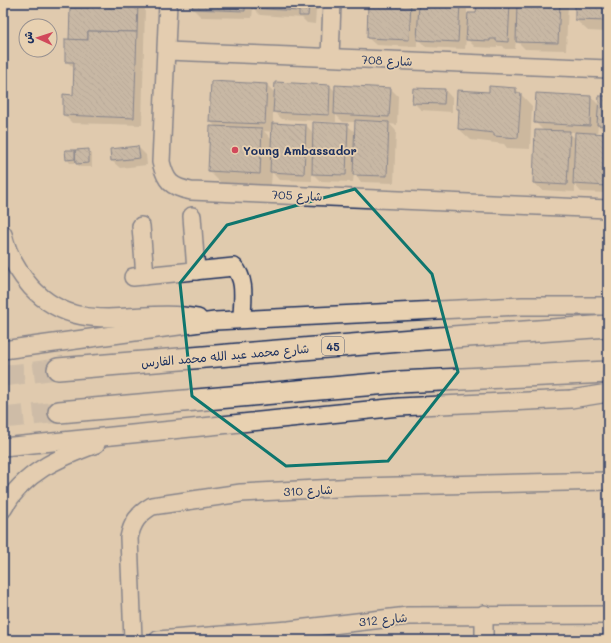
<svg xmlns="http://www.w3.org/2000/svg" width="611" height="643" viewBox="0 0 611 643" font-family="Mali,'Playpen Sans Arabic',sans-serif">
<style>
.shadow{fill:#0003;fill-rule:evenodd}
.building{fill:url(#building-back-hatch);stroke:#1b2f5e}
.lines{fill:none;stroke-linecap:round;stroke-linejoin:round}
.major-tunnel{stroke:#b9ac9e;stroke-width:21;stroke-dasharray:21 10;stroke-linecap:butt}
.minor-casing{stroke:#1b2f5e;stroke-width:20}
.major-casing{stroke:#1b2f5e;stroke-width:24}
.minor{stroke:#e8d1b1;stroke-width:17}
.major{stroke:#e8d1b1;stroke-width:21}
.marked{fill:none;stroke:#0f766e;stroke-width:3;stroke-linejoin:round}
.poi-dot{fill:#d1495b;stroke:#e8d1b1;stroke-width:1.5}
.labels{text-anchor:middle;dominant-baseline:central;stroke-width:3.5;stroke-linejoin:round;paint-order:stroke}
.shield{fill:#e8d1b1;stroke:#586077;stroke-width:1}
.shield-label{font-size:11px;font-weight:bold;fill:#1b2f5e}
.street-label{font-size:12px;fill:#1b2f5e;stroke:#e8d1b1}
.poi-label{font-size:12px;font-weight:bold;fill:#1b2f5e;stroke:#e8d1b1;text-anchor:start}
</style>
<defs>
<pattern id="building-back-hatch" width="6" height="6" patternUnits="userSpaceOnUse"><rect width="6" height="6" fill="#aba298"/><path d="M-1 5l2 2M0 0l6 6M5-1l2 2" fill="none" stroke="#8a847f"/></pattern>
</defs>
<rect width="100%" height="100%" fill="#e0cbae"/>
<filter id="ink" filterUnits="userSpaceOnUse"><feTurbulence type="fractalNoise" baseFrequency=".025" numOctaves="2"/><feDisplacementMap in="SourceGraphic" scale="8" xChannelSelector="R" yChannelSelector="G"/><feConvolveMatrix kernelMatrix="1 2 1 2 8 2 1 2 1" color-interpolation-filters="sRGB"/></filter>
<g filter="url(#ink)">
<g class="shadow">
<path d="M90 3H139L145 9 142 125 72 123 64 115 74 96 75 69 66 61 70 41 90 9Z"/>
<path d="M194 3H319L318 10H316L315 24 307 23 302 18 260 15 253 8 252 18 201 17 193 9Z"/>
<path d="M369 3H467V14H477V6L474 3H568L566 50 525 49 516 40 515 49H505L503 46H497V48L475 47 466 38 465 49 426 47 417 38V47L376 45 368 38Z"/>
<path d="M576 3H608V32L588 31 576 20Z"/>
<path d="M267 85 275 93 330 86 336 92 391 89 398 96 397 125 390 124 396 131 394 183 361 182 354 174 353 182 320 181 312 173V181L279 180 272 172 271 185 221 183 209 171 216 127 210 121ZM273 111 282 119 336 122V115L343 122H356L355 132 347 125 314 134 306 125 273 124ZM264 131 273 132 272 140Z"/>
<path d="M516 89 532 106 530 149 507 148 504 144 471 140 459 129 460 111 457 109 490 93Z"/>
<path d="M445 90 452 98V112L421 110 413 102Z"/>
<path d="M591 97 599 105 608 97V193L581 192 575 185V192L542 190 534 183 544 131 535 122ZM598 125 608 135 597 134ZM568 132H576V139Z"/>
<path d="M138 147 146 155 147 165 120 168 112 161Z"/>
<path d="M88 150 92 154V167H80L76 163H70L67 159V151Z"/>
</g>
<g class="building">
<path d="M89 3H138L137 32 88 31V40H69L70 8H89Z"/>
<path d="M193 3H245V11L192 9Z"/>
<path d="M251 3H309L308 16H299V11L251 8Z"/>
<path d="M368 3H411L409 40 367 38Z"/>
<path d="M419 3H460L458 42 417 40Z"/>
<path d="M477 3H510L508 42 496 41V39H490V41L466 40 468 13H476Z"/>
<path d="M517 3H560L558 43 516 42Z"/>
<path d="M575 3H608V21L575 20Z"/>
<path d="M88 31 137 32 134 118 63 115V94L73 95 74 62H65V39L88 40Z"/>
<path d="M211 81 267 84 265 124 209 122Z"/>
<path d="M275 82 330 85 329 115 273 112Z"/>
<path d="M335 85 391 88 389 117 334 114Z"/>
<path d="M489 86 516 88V93H521L518 138 494 136V133L458 129 459 109H456L457 90 489 92Z"/>
<path d="M413 88 445 89 444 104 412 103Z"/>
<path d="M536 93 591 96 590 126 534 123Z"/>
<path d="M599 96H608V126L597 125Z"/>
<path d="M355 120 389 122 387 176 353 175Z"/>
<path d="M313 122 348 124 346 175 312 174Z"/>
<path d="M272 123 306 125 304 174 270 172Z"/>
<path d="M210 126 262 128 260 174 208 171Z"/>
<path d="M535 130 570 131 567 185 533 183Z"/>
<path d="M575 132 608 134 607 186 573 184Z"/>
<path d="M138 146 140 158 111 161 110 149Z"/>
<path d="M89 149V163L76 164 75 150Z"/>
<path d="M65 150H75V159L66 160Z"/>
</g>
<g class="lines">
<g class="major-tunnel">
<path d="M3 376 58 369"/>
<path d="M3 418 59 412"/>
</g>
<defs>
<g id="minor">
<path d="M168 3 161 162C166 182 171 187 191 191L608 209"/>
<path d="M167 51 608 69"/>
<path d="M330 57 332 3"/>
<path d="M192 216 196 271"/>
<path d="M141 226 145 276"/>
<path d="M3 234C7 253 18 272 31 287 80 340 137 306 198 318"/>
<path d="M133 277 234 267C247 280 242 302 242 319"/>
<path d="M3 350 215 321 522 306H608"/>
<path d="M3 447 399 407 571 399 608 393"/>
<path d="M3 509C24 472 58 458 96 444"/>
<path d="M484 614V640"/>
<path d="M133 640 129 538C132 523 138 514 152 506L241 493 357 487 608 481"/>
<path d="M158 640 289 630 408 616 608 615"/>
</g>
<g id="major">
<path d="M58 369 425 339 608 326"/>
<path d="M59 412 399 382 608 372"/>
</g>
</defs>
<use href="#minor" class="minor-casing"/>
<use href="#major" class="major-casing"/>
<use href="#minor" class="minor"/>
<use href="#major" class="major"/>
</g>
</g>
<path d="M0 0H611V643H0ZM355 189 432 274 458 372 388 461 286 466 192 396 180 283 227 225Z" fill="#e0cbae" fill-opacity=".55" fill-rule="evenodd"/>
<path class="marked" d="M355 189 432 274 458 372 388 461 286 466 192 396 180 283 227 225Z"/>
<circle class="poi-dot" cx="235" cy="150" r="4"/>
<g class="labels">
<rect class="shield" x="322" y="337" width="22" height="18" rx="3"/>
<g class="shield-label">
<text x="333" y="346">45</text>
</g>
<g class="street-label">
<text transform="translate(387 60) rotate(2)">شارع 708</text>
<text transform="translate(297 195) rotate(2)">شارع 705</text>
<text transform="translate(225 355) rotate(-5)">شارع محمد عبد الله محمد الفارس</text>
<text transform="translate(308 490) rotate(-3)">شارع 310</text>
<text transform="translate(383 619) rotate(-6)">شارع 312</text>
</g>
<g class="poi-label">
<text x="243" y="150">Young Ambassador</text>
</g>
</g>
<rect width="611" height="643" fill="none" stroke="#e8d1b1" stroke-width="16"/>
<rect x="8" y="8" width="595" height="627" fill="none" stroke="#1b2f5e" stroke-width="1.5" filter="url(#ink)"/>
<g transform="translate(38 38) rotate(273)"><circle r="19" fill="#e8d1b1" stroke="#969090"/>
<path d="M0-3L7 15L0 10L-7 15Z" fill="#d1495b"/>
<text y="-6" font-size="11" font-weight="bold" text-anchor="middle" fill="#1b2f5e">ش</text>
</g>
</svg>
